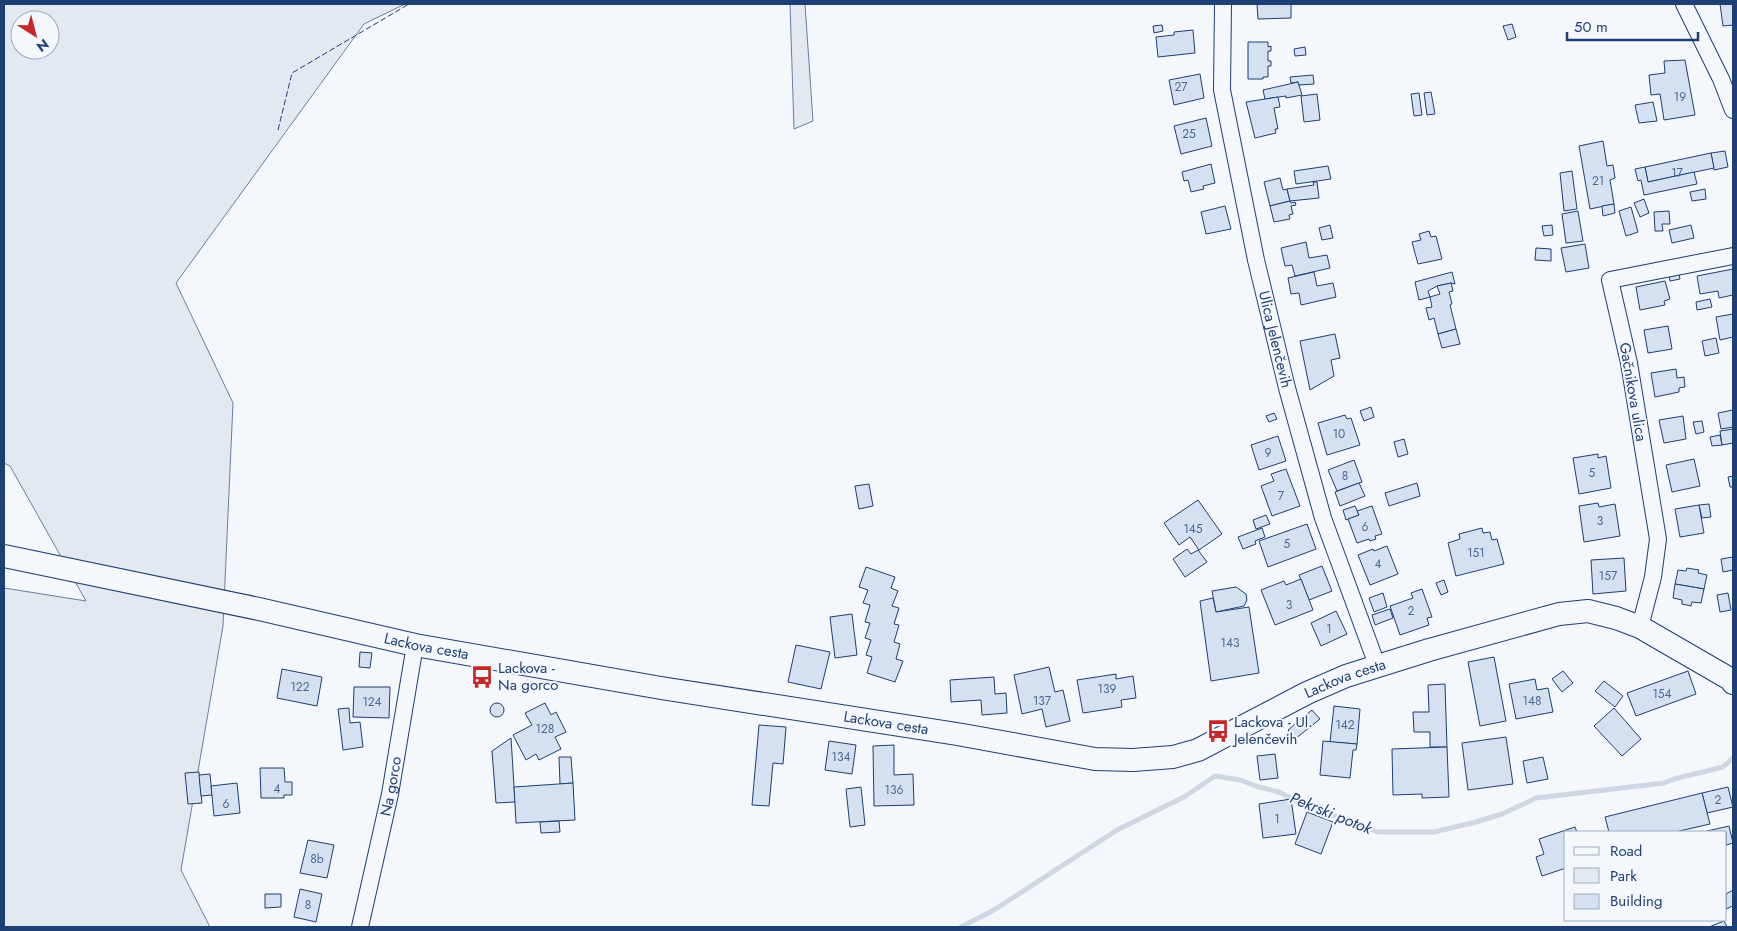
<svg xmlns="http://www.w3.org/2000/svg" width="1737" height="931" viewBox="0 0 1737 931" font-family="Jost,sans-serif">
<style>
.green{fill:#e3e9f0;stroke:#687fa3;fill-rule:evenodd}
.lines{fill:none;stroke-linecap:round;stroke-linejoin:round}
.stream{stroke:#cfd7e4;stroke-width:5}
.building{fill:#d5e0f0;stroke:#1d3f73}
.street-casing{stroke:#1d3f73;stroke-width:18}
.secondary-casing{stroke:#1d3f73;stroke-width:24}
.street{stroke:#f4f7fb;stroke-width:16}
.secondary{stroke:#f4f7fb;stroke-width:22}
.fence{stroke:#1d3f73;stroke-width:1;stroke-dasharray:6 2.5;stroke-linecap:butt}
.labels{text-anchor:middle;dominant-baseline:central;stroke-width:4;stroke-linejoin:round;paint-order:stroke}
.number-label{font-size:12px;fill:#4b6792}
.street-label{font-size:15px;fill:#1d3f73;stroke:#f4f7fb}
.poi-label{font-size:15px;fill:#1d3f73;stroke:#f4f7fb;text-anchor:start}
.water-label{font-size:16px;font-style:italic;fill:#1d3f73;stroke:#f4f7fb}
</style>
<rect width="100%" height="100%" fill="#f4f7fb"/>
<g class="green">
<path d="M4 4H405L364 24 176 283 233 403 223 626 181 870 210 927H4V588L86 601 10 466 4 463ZM20 20H50V50H20Z"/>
<path d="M790 4H805L813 121 794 129Z"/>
</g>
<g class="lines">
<path class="stream" d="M961 927 994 910 1117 830 1184 797 1215 776 1240 780 1259 787 1279 792 1300 803 1378 832H1434L1476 822 1502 814 1536 798 1664 783 1674 779 1723 767 1733 758"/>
</g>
<g class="building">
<path d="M1257 4H1291V18L1258 19Z"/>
<path d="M1720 4H1733V25L1723 26Z"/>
<path d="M1512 24 1516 37 1508 40 1503 26Z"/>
<path d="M1162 25 1163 31 1154 33 1153 26Z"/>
<path d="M1193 30 1195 53 1158 57 1156 37 1174 35V32Z"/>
<path d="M1248 42H1268V47L1271 46V51H1268V61H1271V66H1268V77H1263V79H1248Z"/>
<path d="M1305 47 1306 55 1295 56 1294 49Z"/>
<path d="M1685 60 1695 115 1664 120 1660 94 1651 95 1649 75 1665 73 1664 61Z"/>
<path d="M1200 74 1204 98 1174 105 1169 80Z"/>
<path d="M1313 75 1314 84 1299 85 1298 82 1291 83 1290 77Z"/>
<path d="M1298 82 1302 95 1286 98V96L1265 99 1263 90Z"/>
<path d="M1431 92 1435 114 1427 115 1424 93Z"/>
<path d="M1419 93 1422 115 1414 116 1411 94Z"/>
<path d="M1317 94 1320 120 1304 122 1301 96Z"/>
<path d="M1278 97 1280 107 1274 108 1278 129H1275L1276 133 1255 138 1246 102Z"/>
<path d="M1653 102 1657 121 1639 123 1635 105Z"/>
<path d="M1206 118 1212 146 1181 154 1174 126Z"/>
<path d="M1603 141 1607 166 1613 165 1615 178 1610 180 1614 204 1590 209 1579 146Z"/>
<path d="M1725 151 1728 167 1714 170 1711 153Z"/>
<path d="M1711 153 1714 168 1648 182 1645 167Z"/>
<path d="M1211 164 1215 183 1203 186 1204 189 1191 192 1188 180 1184 181 1182 172Z"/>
<path d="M1328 166 1331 179 1296 184 1294 171Z"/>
<path d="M1645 167 1648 182 1694 172 1697 184 1644 195 1641 180 1638 181 1635 169Z"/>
<path d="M1572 171 1577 209 1564 211 1560 173Z"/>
<path d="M1280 178 1283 190 1287 189 1290 201 1270 206 1264 182Z"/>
<path d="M1313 182H1317L1319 198 1290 201 1287 189 1314 185Z"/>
<path d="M1705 189 1706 199 1692 201 1690 192Z"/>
<path d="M1644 199 1649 213 1640 217 1634 203Z"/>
<path d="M1290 201 1291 203 1295 202 1296 205 1291 206 1293 214 1289 215 1290 219 1274 222 1270 206Z"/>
<path d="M1614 204 1615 213 1603 216 1602 206Z"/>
<path d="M1225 206 1231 229 1206 234 1201 212Z"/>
<path d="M1631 207 1638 232 1626 236 1619 211Z"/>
<path d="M1578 211 1583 241 1566 243 1562 214Z"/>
<path d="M1669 211 1670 224H1662L1663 231H1655L1654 212Z"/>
<path d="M1330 225 1333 238 1322 240 1319 228Z"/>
<path d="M1552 225 1553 235 1544 236 1542 226Z"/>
<path d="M1691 225 1694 238 1672 243 1669 230Z"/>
<path d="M1429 231 1431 237 1436 236 1442 259 1418 264 1412 242 1421 240 1419 234Z"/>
<path d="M1306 242 1309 258 1327 255 1330 268 1295 276 1292 265 1285 266 1281 248Z"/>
<path d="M1585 244 1589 268 1566 272 1561 248Z"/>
<path d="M1536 248 1551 249V261L1535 260Z"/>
<path d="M1678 269 1680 279 1670 281 1668 271Z"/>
<path d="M1733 269V295L1719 298 1718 291 1700 294 1697 276Z"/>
<path d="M1314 272 1317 286 1333 283 1336 297 1301 305 1299 293 1291 294 1288 278Z"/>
<path d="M1452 272 1455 284 1451 283 1437 286 1428 291 1430 297 1419 300 1415 282Z"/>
<path d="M1665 281 1670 299 1664 301 1665 305 1640 310 1636 287Z"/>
<path d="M1451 283 1453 291 1449 292 1452 304 1450 305 1456 329 1438 334 1434 318 1429 320 1426 308 1432 307 1430 297 1440 294 1437 286Z"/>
<path d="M1710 299 1712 307 1697 310 1696 302Z"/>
<path d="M1733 314V337L1720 340 1716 317Z"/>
<path d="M1668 326 1672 349 1648 353 1644 330Z"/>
<path d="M1456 329 1460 344 1442 348 1438 334Z"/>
<path d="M1335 334 1340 358 1331 360 1334 376 1310 390 1300 341Z"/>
<path d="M1716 338 1719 353 1705 356 1702 341Z"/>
<path d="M1676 369 1677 378 1684 377 1685 387 1679 388V392L1655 397 1651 373Z"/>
<path d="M1371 407 1374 417 1364 421 1360 411Z"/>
<path d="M1733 410V427L1721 429 1718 413Z"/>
<path d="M1274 413 1277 419 1269 422 1266 416Z"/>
<path d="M1345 415 1347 419 1351 418 1360 445 1327 455 1318 423Z"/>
<path d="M1683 416 1686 439 1664 443 1659 420Z"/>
<path d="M1702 421 1704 432 1696 434 1693 422Z"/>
<path d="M1733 429V443L1722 445 1720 431Z"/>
<path d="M1720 435 1722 445 1712 446 1710 437Z"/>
<path d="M1278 436 1286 461 1259 470 1251 445Z"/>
<path d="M1404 439 1408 454 1398 457 1394 442Z"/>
<path d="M1598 454V458L1606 456 1611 488 1579 494 1573 458Z"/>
<path d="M1694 459 1700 486 1672 492 1666 465Z"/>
<path d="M1354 460 1362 482 1337 491 1328 470Z"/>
<path d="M1286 469 1300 506 1272 516 1261 486 1274 481 1271 474Z"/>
<path d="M1733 476V487H1730L1728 477Z"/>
<path d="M1359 483 1365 496 1340 506 1335 492Z"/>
<path d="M1417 483 1420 496 1389 506 1385 493Z"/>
<path d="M869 484 873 506 859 509 855 486Z"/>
<path d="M1198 500 1222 534 1199 550 1190 537 1179 545 1164 523Z"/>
<path d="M1598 503 1599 507 1615 504 1620 536 1584 542 1579 506Z"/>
<path d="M1709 504 1711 517 1702 518 1699 505Z"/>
<path d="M1699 505 1704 533 1680 537 1675 509Z"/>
<path d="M1355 506 1359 515 1346 520 1343 510Z"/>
<path d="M1372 506 1382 534 1375 536 1376 539 1370 541 1369 539 1357 543 1348 519 1359 515 1357 511Z"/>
<path d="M1266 515 1270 524 1256 529 1253 520Z"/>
<path d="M1307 524 1316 549 1268 567 1259 541Z"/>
<path d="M1262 528 1265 537 1255 541 1256 544 1243 549 1238 537Z"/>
<path d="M1482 528 1483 533 1490 532 1492 540 1497 539 1504 564 1456 576 1448 543 1460 539 1459 534Z"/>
<path d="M1387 546 1398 574 1370 585 1358 555 1373 549 1374 551Z"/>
<path d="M1187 549 1191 554 1198 550 1207 562 1185 577 1173 559Z"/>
<path d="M1733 557V570L1723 572 1721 559Z"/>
<path d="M1624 558 1626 591 1593 594 1591 560Z"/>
<path d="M1322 566 1332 591 1309 600 1299 575Z"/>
<path d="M866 567 895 577 891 588 898 591 892 606 899 608 894 624 899 625 894 642 900 644 896 659 903 661 895 682 867 673 872 657 866 655 871 640 865 638 870 623 865 622 870 605 863 603 868 590 859 587Z"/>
<path d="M1687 568 1699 570 1698 573 1707 575 1704 589 1675 584 1678 570 1686 571Z"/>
<path d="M1301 579 1313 610 1275 625 1261 590 1284 581 1286 585Z"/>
<path d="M1444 580 1448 592 1441 595 1436 583Z"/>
<path d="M1675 584 1704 589 1701 603 1692 602 1691 606 1682 604V600L1673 598Z"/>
<path d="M1236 587 1246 594 1247 600 1244 606 1216 612 1212 591Z"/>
<path d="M1422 589 1432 617 1427 618 1429 625 1400 635 1390 606 1413 598 1411 593Z"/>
<path d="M1383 593 1387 607 1374 612 1369 598Z"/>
<path d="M1728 593 1731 610 1720 612 1717 595Z"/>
<path d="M1213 598 1216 612 1249 607 1259 673 1211 681 1200 601Z"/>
<path d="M1390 609 1393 618 1375 625 1372 615Z"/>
<path d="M1336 611 1347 634 1321 646 1311 623Z"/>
<path d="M852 614 857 655 835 658 830 617Z"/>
<path d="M796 645 830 652 821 689 788 682Z"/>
<path d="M360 652 372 653 370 668 359 667Z"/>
<path d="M1494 657 1506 721 1480 726 1468 662Z"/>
<path d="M1049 667 1055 692 1063 690 1070 721 1046 727 1042 709 1022 714 1014 675Z"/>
<path d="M282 669 322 677 317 706 277 698Z"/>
<path d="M1563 671 1573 683 1562 692 1552 679Z"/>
<path d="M1688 671 1696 694 1636 716 1627 693Z"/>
<path d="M1116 674V679L1133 676 1136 698 1121 700 1122 707 1083 713 1077 680Z"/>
<path d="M994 677 995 694 1006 693 1007 713 982 715 981 700 951 702 950 680Z"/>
<path d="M1535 679 1537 690 1548 688 1553 712 1516 719 1509 684Z"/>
<path d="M1604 681 1623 696 1615 707 1595 691Z"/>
<path d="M1445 684 1447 747H1430V732H1414L1413 712H1429L1428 685Z"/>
<path d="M354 687H390L389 718 353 717Z"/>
<path d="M545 703 551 715 556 712 566 732 555 737 561 749 539 760 536 754 526 760 513 735 532 725 525 713Z"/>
<circle cx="497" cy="710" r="7"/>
<path d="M1334 706 1360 709 1357 744 1330 742Z"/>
<path d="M349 708 350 723 360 722 363 747 343 750 338 709Z"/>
<path d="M1614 708 1641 739 1622 756 1594 726Z"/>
<path d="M1312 710 1320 719 1295 739 1288 730Z"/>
<path d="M759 725 786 727 783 764 773 763 769 806 752 805Z"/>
<path d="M1506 737 1513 784 1468 790 1462 743Z"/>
<path d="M511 738 515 802 496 803 492 751Z"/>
<path d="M829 741 856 745 852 774 825 770Z"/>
<path d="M1323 741 1357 744 1356 750H1353L1350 778 1320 775Z"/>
<path d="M894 745V775L913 774 914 805 874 806 873 746Z"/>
<path d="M1447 747 1449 797 1422 798V794L1393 795 1392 749Z"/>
<path d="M1275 754 1278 778 1260 780 1257 756Z"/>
<path d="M559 757H571L573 783 560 784Z"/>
<path d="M1543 757 1548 779 1527 783 1523 761Z"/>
<path d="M260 768H284L285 782H292V795H284V798H261Z"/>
<path d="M199 772 202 803 188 804 185 773Z"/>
<path d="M210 774 212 795 201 796 199 775Z"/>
<path d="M237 783 240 813 214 816 211 786Z"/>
<path d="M573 783 575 820 516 823 514 787Z"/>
<path d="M861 787 865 825 850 827 846 789Z"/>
<path d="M1728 787 1733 807 1707 813 1702 793Z"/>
<path d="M1702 793 1710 824 1675 832H1609L1605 817Z"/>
<path d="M1291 799 1296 834 1263 838 1259 804Z"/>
<path d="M1307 812 1333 822 1321 854 1295 844Z"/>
<path d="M559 821 560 832 541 833 540 822Z"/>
<path d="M1729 826 1733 843 1726 845V832H1703Z"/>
<path d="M1575 827 1577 832H1566V868L1542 876 1536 857 1544 854 1539 839Z"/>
<path d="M308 840 334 845 327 878 300 873Z"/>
<path d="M300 889 322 894 316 922 294 917Z"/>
<path d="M1733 890V906L1726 909V894Z"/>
<path d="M265 894H281V907L265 908Z"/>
<path d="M1724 921 1727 927H1709Z"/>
</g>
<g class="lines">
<defs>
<g id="street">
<path id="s1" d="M1223 4 1222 90 1256 260 1287 388 1323 518 1377 665"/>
<path d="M1684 4 1721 79 1733 110"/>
<path d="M1640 627 1653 577 1658 539 1629 363 1610 280 1733 256"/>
<path id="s2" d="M360 927 390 794 415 645"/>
</g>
<g id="secondary">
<path id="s3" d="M4 556 259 609 415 645 661 688 957 734 1095 759 1133 760 1173 757 1198 750 1307 693 1346 676 1429 650 1559 614 1588 611 1616 618 1640 627 1730 679 1733 683"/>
</g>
</defs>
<use href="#street" class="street-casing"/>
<use href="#secondary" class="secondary-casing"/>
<use href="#street" class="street"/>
<use href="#secondary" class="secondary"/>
<path class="fence" d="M278 130 292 73 409 4"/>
</g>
<defs>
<symbol id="bus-bare" viewBox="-9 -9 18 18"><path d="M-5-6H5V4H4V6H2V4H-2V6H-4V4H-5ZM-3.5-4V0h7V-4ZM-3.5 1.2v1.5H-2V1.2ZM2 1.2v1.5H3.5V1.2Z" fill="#c62828" stroke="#f4f7fb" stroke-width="2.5" paint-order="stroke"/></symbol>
</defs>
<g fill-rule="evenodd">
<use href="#bus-bare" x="466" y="661" width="32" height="32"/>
<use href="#bus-bare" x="1202" y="715" width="32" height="32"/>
</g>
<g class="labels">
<g class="number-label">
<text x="1181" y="87">27</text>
<text x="1680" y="97">19</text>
<text x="1189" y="134">25</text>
<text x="1677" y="173">17</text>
<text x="1598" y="181">21</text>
<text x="1339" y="434">10</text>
<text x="1268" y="453">9</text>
<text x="1592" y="473">5</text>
<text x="1345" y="476">8</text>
<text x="1281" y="496">7</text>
<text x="1600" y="521">3</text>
<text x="1365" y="527">6</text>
<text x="1193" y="529">145</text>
<text x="1287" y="544">5</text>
<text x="1476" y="553">151</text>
<text x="1378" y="564">4</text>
<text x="1608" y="576">157</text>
<text x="1289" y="605">3</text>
<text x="1411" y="611">2</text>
<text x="1329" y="629">1</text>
<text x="1230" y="643">143</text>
<text x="300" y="687">122</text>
<text x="1107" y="689">139</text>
<text x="1662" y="694">154</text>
<text x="1042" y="701">137</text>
<text x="1532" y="701">148</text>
<text x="372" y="702">124</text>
<text x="1345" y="725">142</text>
<text x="545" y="729">128</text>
<text x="841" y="757">134</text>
<text x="277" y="789">4</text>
<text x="894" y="790">136</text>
<text x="1718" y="800">2</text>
<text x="226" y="804">6</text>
<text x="1277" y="819">1</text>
<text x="317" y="859">8b</text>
<text x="308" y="905">8</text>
</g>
<g class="street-label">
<text stroke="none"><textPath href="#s1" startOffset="341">Ulica Jelenčevih</textPath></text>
<text transform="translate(1633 392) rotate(80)">Gačnikova ulica</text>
<text stroke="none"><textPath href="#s3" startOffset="432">Lackova cesta</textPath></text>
<text stroke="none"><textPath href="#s3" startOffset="1378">Lackova cesta</textPath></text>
<text stroke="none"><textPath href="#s3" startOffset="898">Lackova cesta</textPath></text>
<text stroke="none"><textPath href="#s2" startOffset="144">Na gorco</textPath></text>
</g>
<g class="poi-label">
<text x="498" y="668">Lackova -<tspan x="498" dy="17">Na gorco</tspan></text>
<text x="1234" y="722">Lackova - Ul.<tspan x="1234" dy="17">Jelenčevih</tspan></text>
</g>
<g class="water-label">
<text transform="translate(1331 813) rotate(22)">Pekrski potok</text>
</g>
</g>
<rect width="1737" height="931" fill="none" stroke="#1d3f73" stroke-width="10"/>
<rect x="1564" y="831" width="162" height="90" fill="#f4f7fb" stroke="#9eadc5"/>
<rect x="1574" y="847" width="25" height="8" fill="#f4f7fb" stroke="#9eadc5"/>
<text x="1610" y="856" font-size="15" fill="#1d3f73">Road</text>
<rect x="1574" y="868" width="25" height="15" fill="#e3e9f0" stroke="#9eadc5"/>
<text x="1610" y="881" font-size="15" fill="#1d3f73">Park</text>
<rect x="1574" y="894" width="25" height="15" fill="#d5e0f0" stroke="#9eadc5"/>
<text x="1610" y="906" font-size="15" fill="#1d3f73">Building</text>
<g transform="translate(35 35) rotate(144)"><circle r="24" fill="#f4f7fb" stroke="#9eadc5"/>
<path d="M0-4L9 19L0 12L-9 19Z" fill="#c62828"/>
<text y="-8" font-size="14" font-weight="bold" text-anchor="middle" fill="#1d3f73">N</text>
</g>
<path d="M1567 32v8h131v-8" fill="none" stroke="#1d3f73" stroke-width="2.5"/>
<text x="1574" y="32" font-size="15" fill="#1d3f73" stroke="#f4f7fb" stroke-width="4" paint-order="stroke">50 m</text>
</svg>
